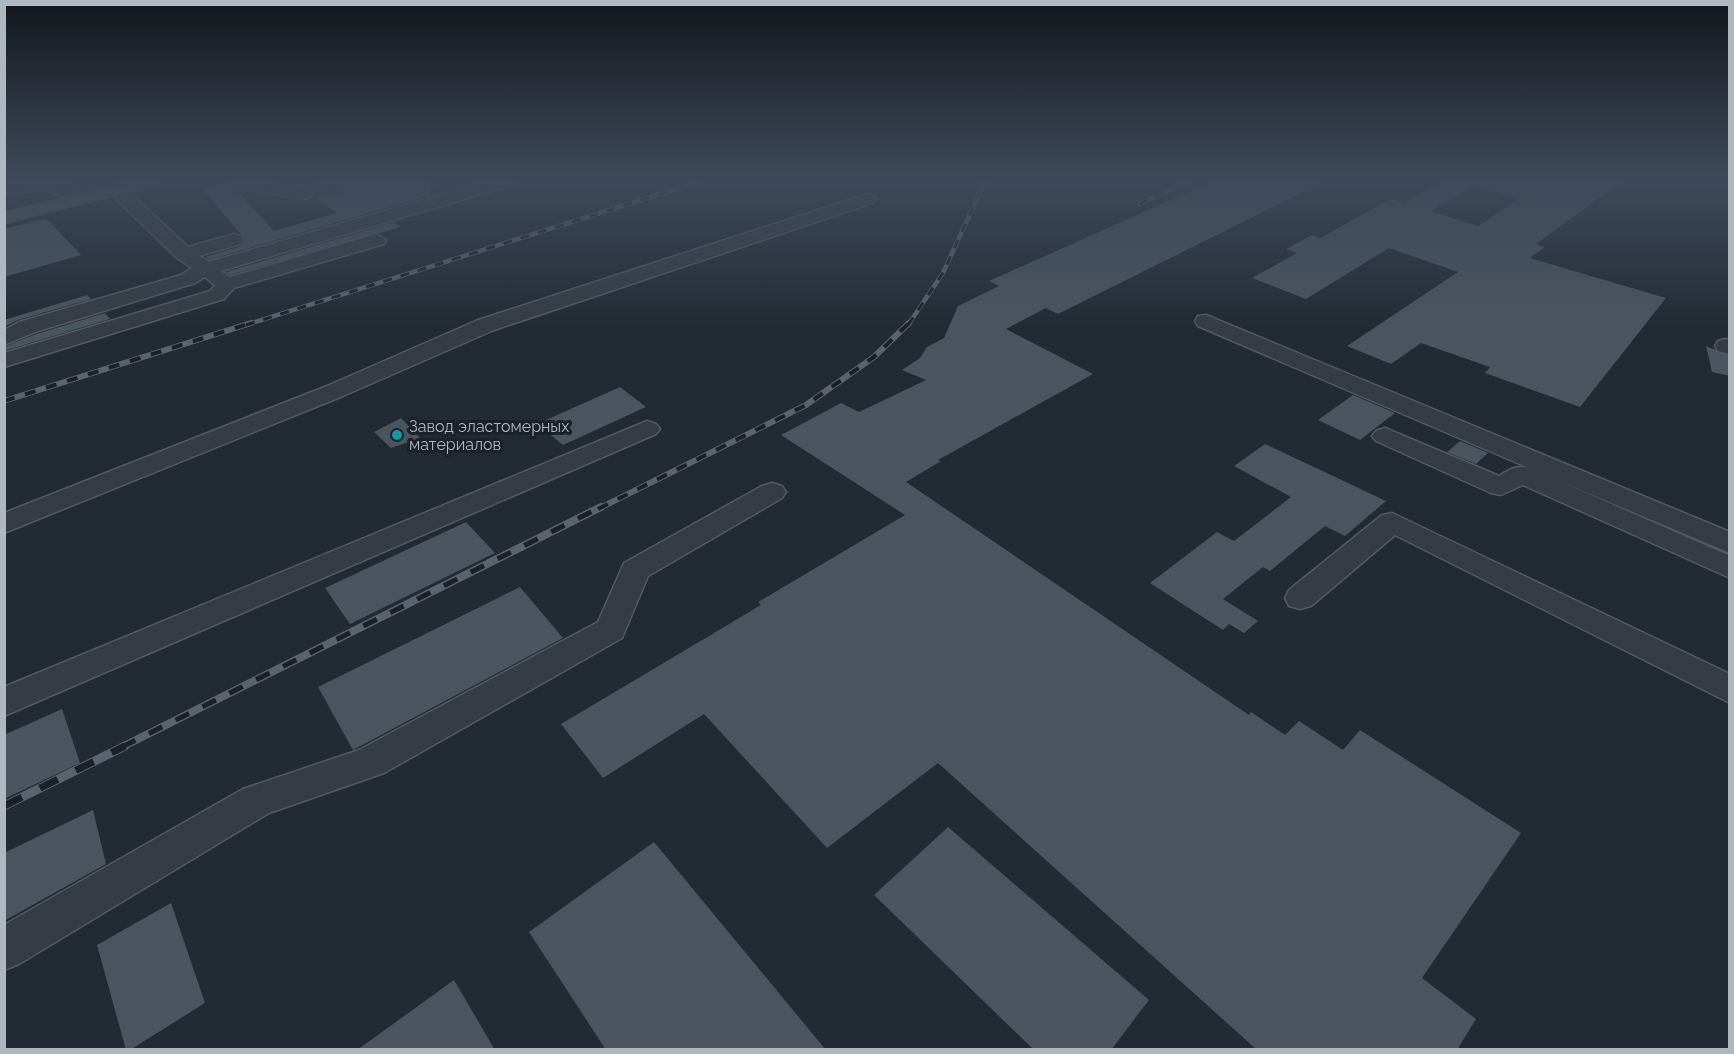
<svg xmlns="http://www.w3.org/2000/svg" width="1734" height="1054" viewBox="0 0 1734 1054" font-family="Raleway,sans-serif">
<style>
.building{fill:#4a555f;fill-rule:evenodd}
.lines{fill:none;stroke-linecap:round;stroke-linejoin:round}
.minor-casing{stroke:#525a62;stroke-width:3}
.major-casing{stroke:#3e454e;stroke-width:2}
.minor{fill:#353c44;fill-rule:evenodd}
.major{fill:#535b64;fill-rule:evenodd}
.rail-far3-casing{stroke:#5b636e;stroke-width:4.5}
.rail-far2-casing{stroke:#5b636e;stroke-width:6}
.rail-far1-casing{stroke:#5b636e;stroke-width:8}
.rail-casing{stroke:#5b636e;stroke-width:9}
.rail-far3{stroke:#1a2128;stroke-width:3;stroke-dasharray:9;stroke-linecap:butt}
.rail-far2{stroke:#1a2128;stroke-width:4;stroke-dasharray:11;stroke-linecap:butt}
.rail-far1{stroke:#1a2128;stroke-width:5;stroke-dasharray:15;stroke-linecap:butt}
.rail{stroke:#1a2128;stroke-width:7;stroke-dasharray:20;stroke-linecap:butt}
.culture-dot{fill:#0f9aa8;stroke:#1a2128;stroke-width:2}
.labels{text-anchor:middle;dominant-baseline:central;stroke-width:6;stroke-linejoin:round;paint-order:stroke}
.poi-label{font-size:16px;fill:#afb7c1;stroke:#1a2128;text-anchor:start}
</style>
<rect width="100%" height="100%" fill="#222a33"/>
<g class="building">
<path d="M344 181H428L430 195 209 260 205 257 242 246 245 239 202 189 229 182 274 231 337 213 316 198 344 192 347 187Z"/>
<path d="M1213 181H1325L1058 314 1046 308 1006 329 1093 374 938 460 941 461 906 482 1249 715 1251 712 1285 735 1299 721 1343 750 1360 730 1521 833 1422 978 1476 1019 1457 1050H1257L938 763 827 848 704 714 603 778 561 724 761 605 758 602 905 515 781 435 841 403 859 412 926 380 902 370 920 358 927 347 944 338 958 306 999 286 989 281Z"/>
<path d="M1443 181H1623L1536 244 1545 247 1530 258 1666 298 1580 407 1485 373 1490 367 1421 343 1391 364 1347 346 1458 272 1389 248 1306 299 1252 278 1297 253 1286 249 1312 235 1320 238 1391 199 1404 203ZM1474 186 1519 199 1478 226 1431 211Z"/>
<path d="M43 219 48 220 81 255 4 277V229Z"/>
<path d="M394 222 401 227 230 275 226 272Z"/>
<path d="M87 295 91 299 18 320 4 327V320Z"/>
<path d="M105 313 110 319 4 351V347L36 334Z"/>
<path d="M1706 346 1730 356V376L1712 372Z"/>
<path d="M620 387 646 407 563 445 537 424Z"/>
<path d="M1353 395 1395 413 1360 440 1318 420Z"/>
<path d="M401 418 420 438 391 448 374 432Z"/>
<path d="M1460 441 1488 453 1476 464 1447 452Z"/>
<path d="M1265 444 1386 501 1345 536 1325 526 1270 571 1263 567 1223 599 1258 621 1244 633 1229 624 1223 630 1150 583 1217 532 1234 541 1291 497 1234 466Z"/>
<path d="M466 522 495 553 350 624 325 588Z"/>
<path d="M520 587 563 638 353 750 318 687Z"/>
<path d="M62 709 80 763 4 799V735Z"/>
<path d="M93 810 106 864 4 921V853Z"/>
<path d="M948 827 1149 1000 1111 1050H1034L874 895Z"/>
<path d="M654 842 826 1050H606L529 932Z"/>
<path d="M171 903 205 1003 130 1050H126L97 945Z"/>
<path d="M454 980 495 1050H357Z"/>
</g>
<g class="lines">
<defs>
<g id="minor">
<path d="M21 181C44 181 75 178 91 199L82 204 44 189 4 195V185Z"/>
<path d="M235 181C265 181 294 191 324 184L322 181H341L345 186 343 190 303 199 240 189Z"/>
<path d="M487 181H514L512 185 221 271 230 277 377 234 386 240 384 244 234 288 224 299 4 367V353L210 291 215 285 205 277 195 283 35 332 4 345V330L19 322 181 275 192 268 177 258 111 194 109 190 111 186H123L188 247 234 234 241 236 243 240 241 244 199 256 209 262Z"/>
<path d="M867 194 873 195 876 199 873 203 494 330 343 396 4 533V513L327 386 478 320Z"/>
<path d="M1206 315 1730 532V553L1552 478 1730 556V578L1523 485 1501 495 1491 493 1376 441 1372 436 1376 431 1385 428 1499 476C1510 469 1517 465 1529 468L1198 326 1195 321 1198 316Z"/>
<path d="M1726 339 1730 340V354L1718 351 1715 346 1718 341Z"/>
<path d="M647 421 656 424 660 429 656 434 4 716V687Z"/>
<path d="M772 483 782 486 786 492 782 498 648 576 622 638 384 773 269 813 19 964 4 970V925L243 789 359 750 598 622 624 563 762 486Z"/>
<path d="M1392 513 1730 674V703L1395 535 1311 606 1300 609 1289 606 1285 598 1289 590 1382 515Z"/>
</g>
<path id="major" d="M127 181H160L158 185 4 224V212Z"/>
</defs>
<use href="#minor" class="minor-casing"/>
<use href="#major" class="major-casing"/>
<use href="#minor" class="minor"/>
<use href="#major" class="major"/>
<defs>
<g id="rail-far3">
<path d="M1139 204 1189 181"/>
<path d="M246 325 701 181"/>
<path d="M908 325 943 273 985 181"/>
</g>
<g id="rail-far2">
<path d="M4 401 251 323"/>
<path d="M598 509 806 405 874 357 909 323"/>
</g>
<path id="rail-far1" d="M122 747 601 507"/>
<path id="rail" d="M4 806 125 746"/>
</defs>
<use href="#rail-far3" class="rail-far3-casing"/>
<use href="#rail-far2" class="rail-far2-casing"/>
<use href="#rail-far1" class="rail-far1-casing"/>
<use href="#rail" class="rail-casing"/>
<use href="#rail-far3" class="rail-far3"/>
<use href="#rail-far2" class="rail-far2"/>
<use href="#rail-far1" class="rail-far1"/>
<use href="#rail" class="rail"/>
</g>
<linearGradient id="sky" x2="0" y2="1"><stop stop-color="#13171c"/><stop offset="0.55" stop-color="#3e4a5b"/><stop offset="1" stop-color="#3e4a5b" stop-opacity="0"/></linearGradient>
<rect width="1734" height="329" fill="url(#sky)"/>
<circle class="culture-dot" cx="397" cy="435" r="6"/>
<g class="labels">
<g class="poi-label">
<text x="409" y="426">Завод эластомерных<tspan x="409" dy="18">материалов</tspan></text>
</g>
</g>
<rect width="1734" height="1054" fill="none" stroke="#afb7c1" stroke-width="12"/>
</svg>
